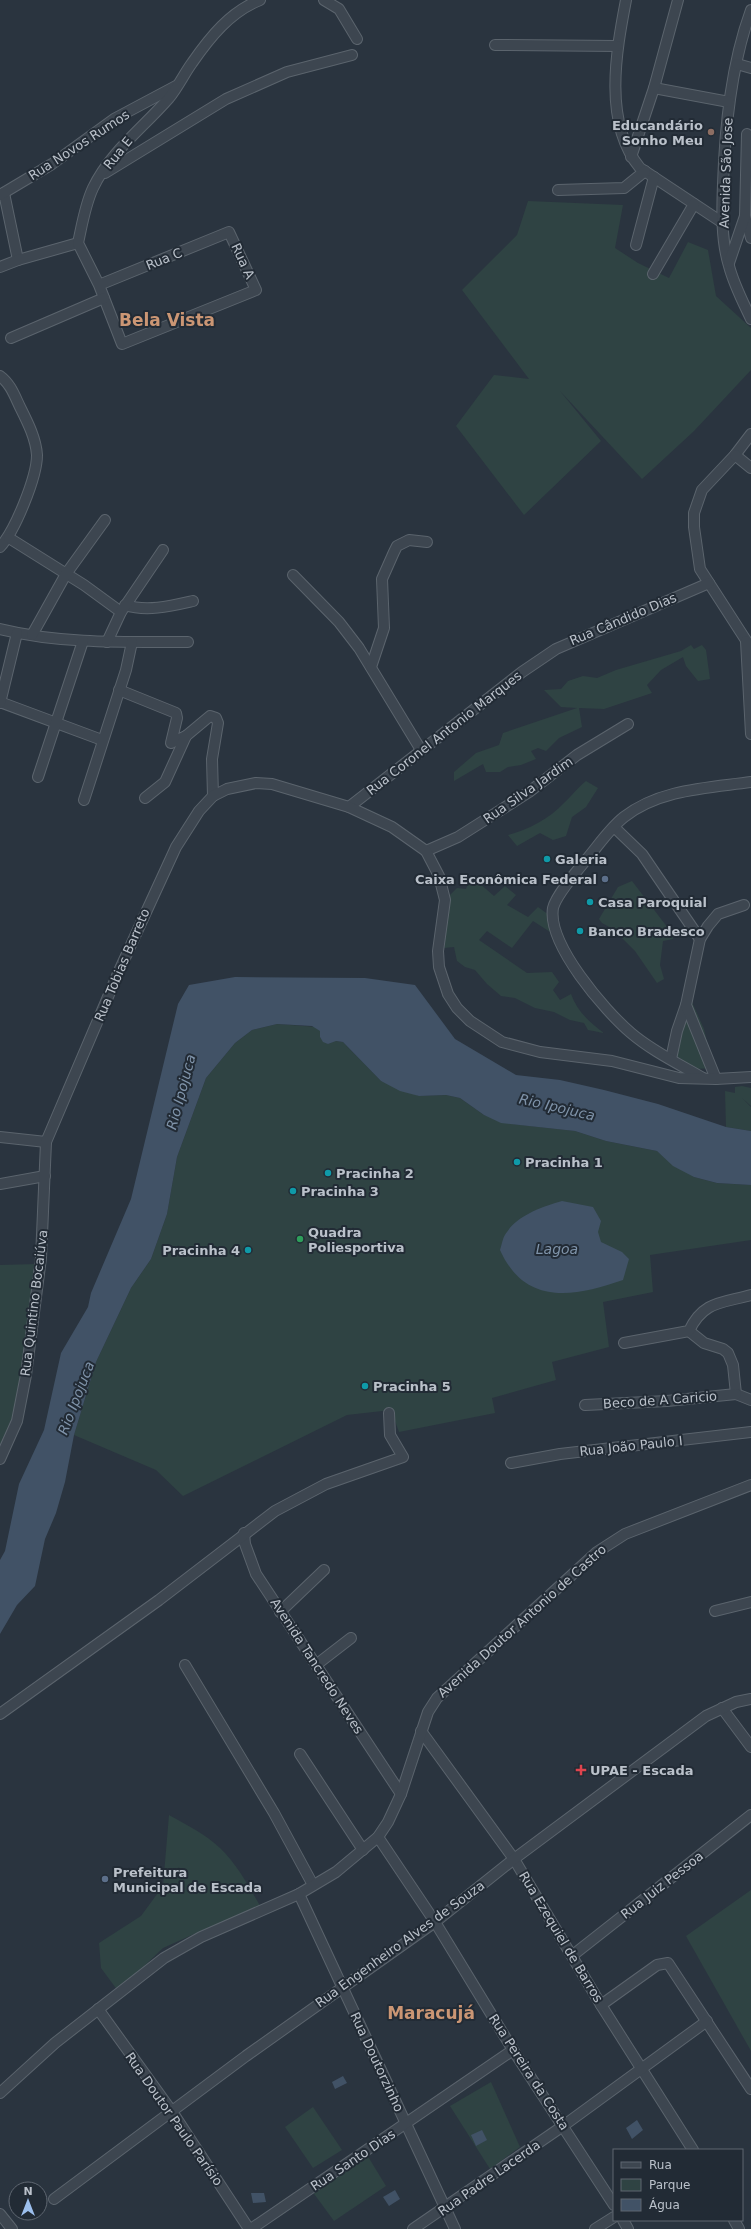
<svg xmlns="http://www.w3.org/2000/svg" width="751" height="2229" viewBox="0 0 751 2229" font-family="'DejaVu Sans',sans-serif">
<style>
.green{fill:#2f4343}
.water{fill:#415266}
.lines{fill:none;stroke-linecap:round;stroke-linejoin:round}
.minor-casing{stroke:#5b646d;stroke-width:12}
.minor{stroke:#3d4650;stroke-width:10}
.education-dot{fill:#8d6e63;stroke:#222b35;stroke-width:1.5}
.culture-dot{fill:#0f9aa8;stroke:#222b35;stroke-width:1.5}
.service-dot{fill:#5c6f8a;stroke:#222b35;stroke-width:1.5}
.leisure-dot{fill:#2e9e5b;stroke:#222b35;stroke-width:1.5}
.health-dot{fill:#e0444e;stroke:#222b35;stroke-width:1.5}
.labels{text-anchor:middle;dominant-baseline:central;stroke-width:4;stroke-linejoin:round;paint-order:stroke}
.poi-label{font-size:13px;font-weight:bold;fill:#bac1ca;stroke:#222b35;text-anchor:start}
.street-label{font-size:13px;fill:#bac1ca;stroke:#222b35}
.water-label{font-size:14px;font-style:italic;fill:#7f93a9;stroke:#222b35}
.district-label{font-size:17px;font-weight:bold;fill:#cb9674;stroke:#222b35}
</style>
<rect width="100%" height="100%" fill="#2a343f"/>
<g class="green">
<path d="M528 201 623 205 615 248 638 263 669 278 688 242 708 250 716 296 751 328V370L694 431 642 479 560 391 601 441 524 515 456 426 494 375 529 379 462 290 517 235Z"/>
<path d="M691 645 694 649 702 645 706 650 710 679 698 681 686 666 683 657 661 670 647 685 652 693 604 709 579 708 582 727 559 738 546 751 538 748 531 751 536 759 521 765 508 767 500 772H486L483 764 454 781V772L476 753 499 745 503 733 577 708 561 707 544 690 561 689 568 681 583 676 597 678 616 670 681 651Z"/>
<path d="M586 781 598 788 586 807 572 817 566 836 553 840 540 833 517 846 508 835C528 830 550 818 564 803 572 796 577 788 586 781Z"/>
<path d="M471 876 494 896 505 886 516 895 507 905 528 917 538 907 556 920 558 937 533 921 512 948 487 931 479 940 527 973 552 972 559 982 553 990 560 1000 571 994C577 1011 589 1022 604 1033L588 1030 584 1023 570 1020 554 1012 535 1008 515 998 501 996 487 984 475 970 465 967 457 961 454 947 444 948 449 896 457 888 466 889Z"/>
<path d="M632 881 671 932 673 939 663 941 660 965 664 979 657 983 635 951 613 929 602 923 599 919 618 887Z"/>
<path d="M687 991 704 1029 713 1068 696 1069 672 1058Z"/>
<path d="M277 1024 317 1027 320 1031V1037L328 1044 335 1041 343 1042 381 1081 419 1096 446 1095 460 1098 484 1115 512 1124 575 1131 606 1141 657 1151 694 1177 717 1183 751 1185V1240L650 1255 653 1292 603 1302 609 1347 552 1362 556 1380 492 1398 495 1413 399 1432 391 1410 347 1415 183 1496 156 1470 74 1435 96 1362 131 1288 151 1259 167 1214 177 1157 206 1078 235 1043 252 1030Z"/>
<path d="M742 1086 751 1088V1106L742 1098 751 1107V1131L726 1127 725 1091 735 1093V1087Z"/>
<path d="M37 1264 19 1408 0 1460V1265Z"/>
<path d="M169 1815C187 1825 205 1834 220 1848 238 1865 250 1889 262 1909L203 1930 163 1948 118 1991 101 1968 99 1943 141 1916 163 1886Z"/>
<path d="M751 1890V2051L686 1936Z"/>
<path d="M491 2082 520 2147 490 2169 450 2106Z"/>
<path d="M313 2107 342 2150 313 2168 285 2127Z"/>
<path d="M367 2155 386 2186 334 2221 312 2191Z"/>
</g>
<g class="water">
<path d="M235 977 365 978 415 985 455 1039 516 1075 560 1080 604 1090 658 1104 726 1127 751 1131V1185L717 1183 694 1177 673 1166 657 1151 606 1141 575 1131 501 1123 484 1115 460 1098 446 1095 419 1096 400 1091 381 1081 343 1042 336 1041 328 1044 323 1042 320 1037V1031L312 1026 277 1024 252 1030 235 1043 206 1078 177 1157 167 1214 151 1259 131 1288 96 1362 74 1435 65 1482 56 1513 45 1539 35 1586 17 1605 0 1634V1560L5 1551 19 1484 44 1430 61 1353 88 1307 91 1293 131 1199 178 1004 189 985Z"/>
<path d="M562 1201 593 1207 601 1221 598 1232 601 1242 622 1252 629 1259 623 1280C574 1297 525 1306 500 1250 502 1244 503 1236 507 1232 518 1215 544 1206 562 1201Z"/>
<path d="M343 2076 347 2083 335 2089 332 2082Z"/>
<path d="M637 2120 643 2130 632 2139 626 2128Z"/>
<path d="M482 2130 487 2140 476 2146 471 2135Z"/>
<path d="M395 2190 400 2199 389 2206 383 2197Z"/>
<path d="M251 2193H264L266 2202 253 2203Z"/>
</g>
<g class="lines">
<defs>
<g id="minor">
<path d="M324 0 339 9 357 39"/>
<path d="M626 0C616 52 603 123 640 168L723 223"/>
<path d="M751 10C731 65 725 126 723 184 722 211 721 240 729 266 734 285 743 302 751 319"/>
<path d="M495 45 617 46"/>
<path d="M737 64 751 68"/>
<path d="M654 88 729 102"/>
<path d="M631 157 654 88 678 0"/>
<path d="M105 173 226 99 287 72 352 55"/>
<path d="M558 190 624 188 645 171"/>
<path d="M4 193 18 260"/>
<path d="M0 195 52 164 114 119 176 86"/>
<path d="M745 216 751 238"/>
<path d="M636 245 654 177"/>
<path d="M729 263 745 216 747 134"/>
<path d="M0 267 18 260 78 243"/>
<path d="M653 274 694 204"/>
<path d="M99 285 229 232 256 290 122 344 99 285 78 243C82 225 85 205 93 188 110 152 143 128 169 98 178 87 184 74 192 63 210 37 230 12 260 0"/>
<path d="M11 338 104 298"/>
<path d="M0 376C11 384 15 397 21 409 28 423 36 439 37 455 37 477 15 531 0 547"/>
<path d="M751 434 735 455 702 490 694 513V527L700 569 751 648"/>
<path d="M735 455 751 468"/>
<path d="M9 538 84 585 121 612"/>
<path d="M293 575 339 622 359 648 421 750"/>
<path d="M125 605C147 612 171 606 193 601"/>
<path d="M0 629C61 644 125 642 188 642"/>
<path d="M32 635 66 574 105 520"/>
<path d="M746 641 751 734"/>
<path d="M107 642 121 612 163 550"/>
<path d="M371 667 384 628 382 579 394 552 397 546 409 540 427 542"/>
<path d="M119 690 176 713 177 718 171 743 186 736"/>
<path d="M0 702 102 740"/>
<path d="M0 703 17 633"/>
<path d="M38 777 83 641"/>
<path d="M145 798 165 782 186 736 210 716 216 718 218 723 212 759 213 796"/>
<path d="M84 800 126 670 132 642"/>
<path d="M349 807 522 672 556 649 709 583"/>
<path d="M614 827 642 854 700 939"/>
<path d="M426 851 458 837 488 818 529 792 577 755 628 724"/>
<path d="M671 1059 677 1031 686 1005"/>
<path d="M703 1078C679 1064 652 1051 631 1033 605 1011 547 944 553 908 556 895 577 871 586 860 598 846 609 829 624 817 660 789 708 788 751 782"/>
<path d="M716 1079 686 1005 700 939 708 926 718 914 744 905"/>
<path d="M0 1137 46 1142"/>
<path d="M0 1184 45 1176"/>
<path d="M689 1331 704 1343 723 1349 728 1353 733 1365 736 1394"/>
<path d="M624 1343 689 1331C703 1301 722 1303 751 1295"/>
<path d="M736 1394 751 1400"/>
<path d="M585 1405 667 1401 736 1394"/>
<path d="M0 1459 17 1421 26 1375 41 1258 46 1142 119 971 176 847 199 811 213 796 227 789 256 783 272 784 349 807 392 827 426 851 439 876 445 900 438 951 439 967 448 994 457 1008 470 1021 502 1042 540 1052 612 1061 679 1078 716 1079 751 1077"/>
<path d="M511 1463 560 1454 751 1432"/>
<path d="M244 1533 245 1544 256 1574 401 1794"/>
<path d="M715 1611 751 1602"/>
<path d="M280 1612 324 1570"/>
<path d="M185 1665 274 1813 313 1885"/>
<path d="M316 1665 351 1638"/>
<path d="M722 1708 751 1747"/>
<path d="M0 1714 159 1600 275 1511 326 1484 403 1457 390 1435 389 1413"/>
<path d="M421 1731 514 1859 601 2005 693 2150"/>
<path d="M300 1754 363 1850"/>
<path d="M378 1837 435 1922 513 2050 614 2205"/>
<path d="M299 1894 455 2229"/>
<path d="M573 1955 751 1815"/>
<path d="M601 2005 657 1965 668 1963 751 2089"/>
<path d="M98 2009 173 2113 249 2229"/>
<path d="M0 2093 55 2043 164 1958 201 1937 299 1894 336 1872 378 1837 388 1822 401 1794 428 1712 437 1698 597 1552 625 1534 751 1485"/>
<path d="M54 2199 246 2056 435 1922 514 1859 706 1716 736 1702 751 1699"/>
<path d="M0 2214 12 2229"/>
<path d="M623 2220 628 2229"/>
<path d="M734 2220 739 2229"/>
<path d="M251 2229 513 2050"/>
<path d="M413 2229 563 2126 707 2021"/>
<path d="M595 2229 614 2217"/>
</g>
</defs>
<use href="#minor" class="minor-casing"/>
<use href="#minor" class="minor"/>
</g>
<circle class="education-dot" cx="711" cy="132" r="4"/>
<g class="culture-dot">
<circle cx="547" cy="859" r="4"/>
<circle cx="590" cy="902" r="4"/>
<circle cx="580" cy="931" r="4"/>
<circle cx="517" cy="1162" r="4"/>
<circle cx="328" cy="1173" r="4"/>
<circle cx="293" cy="1191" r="4"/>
<circle cx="248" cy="1250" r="4"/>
<circle cx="365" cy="1386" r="4"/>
</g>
<g class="service-dot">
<circle cx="605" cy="879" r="4"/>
<circle cx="105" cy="1879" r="4"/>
</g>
<circle class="leisure-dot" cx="300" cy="1239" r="4"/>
<path class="health-dot" d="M579 1764h4v4h4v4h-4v4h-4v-4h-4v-4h4z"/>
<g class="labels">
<g class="poi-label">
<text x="703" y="125" text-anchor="end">Educandário<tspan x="703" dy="15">Sonho Meu</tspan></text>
<text x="555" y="859">Galeria</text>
<text x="597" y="879" text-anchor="end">Caixa Econômica Federal</text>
<text x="598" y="902">Casa Paroquial</text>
<text x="588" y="931">Banco Bradesco</text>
<text x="525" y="1162">Pracinha 1</text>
<text x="336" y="1173">Pracinha 2</text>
<text x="301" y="1191">Pracinha 3</text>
<text x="308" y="1232">Quadra<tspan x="308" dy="15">Poliesportiva</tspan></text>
<text x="240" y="1250" text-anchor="end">Pracinha 4</text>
<text x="373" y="1386">Pracinha 5</text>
<text x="590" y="1770">UPAE - Escada</text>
<text x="113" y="1872">Prefeitura<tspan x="113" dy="15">Municipal de Escada</tspan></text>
</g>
<g class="street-label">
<text transform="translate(79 145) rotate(-33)">Rua Novos Rumos</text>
<text transform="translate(118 153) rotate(-51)">Rua E</text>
<text transform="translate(726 173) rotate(-88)">Avenida São Jose</text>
<text transform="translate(164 259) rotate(-22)">Rua C</text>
<text transform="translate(243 261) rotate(65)">Rua A</text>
<text transform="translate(623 619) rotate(-23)">Rua Cândido Dias</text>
<text transform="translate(444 733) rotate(-38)">Rua Coronel Antonio Marques</text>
<text transform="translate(528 790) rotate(-35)">Rua Silva Jardim</text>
<text transform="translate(122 965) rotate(-67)">Rua Tobias Barreto</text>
<text transform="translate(34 1303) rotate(-83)">Rua Quintino Bocaiúva</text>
<text transform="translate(660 1400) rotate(-4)">Beco de A Caricio</text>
<text transform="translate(631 1446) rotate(-6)">Rua João Paulo I</text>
<text transform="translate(522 1621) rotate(-42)">Avenida Doutor Antonio de Castro</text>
<text transform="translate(317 1666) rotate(57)">Avenida Tancredo Neves</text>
<text transform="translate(662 1885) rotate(-38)">Rua Juiz Pessoa</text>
<text transform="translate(561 1937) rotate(59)">Rua Ezequiel de Barros</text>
<text transform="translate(400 1944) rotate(-36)">Rua Engenheiro Alves de Souza</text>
<text transform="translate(377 2062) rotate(65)">Rua Doutorzinho</text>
<text transform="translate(529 2072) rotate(57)">Rua Pereira da Costa</text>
<text transform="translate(174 2119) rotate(55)">Rua Doutor Paulo Parísio</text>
<text transform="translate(353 2160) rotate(-34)">Rua Santo Dias</text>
<text transform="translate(489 2178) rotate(-35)">Rua Padre Lacerda</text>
</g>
<g class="water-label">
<text transform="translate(181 1092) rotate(-75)">Rio Ipojuca</text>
<text transform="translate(557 1107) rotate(13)">Rio Ipojuca</text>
<text x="557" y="1249">Lagoa</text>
<text transform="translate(76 1398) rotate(-69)">Rio Ipojuca</text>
</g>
<g class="district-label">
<text x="167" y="320">Bela Vista</text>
<text x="431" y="2013">Maracujá</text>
</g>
</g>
<rect x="613" y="2149" width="130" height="72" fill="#222b35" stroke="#5f6771"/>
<rect x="621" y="2162" width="20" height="6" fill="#3d4650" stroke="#5f6771"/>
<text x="649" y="2169" font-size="12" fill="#bac1ca">Rua</text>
<rect x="621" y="2179" width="20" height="12" fill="#2f4343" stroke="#5f6771"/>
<text x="649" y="2189" font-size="12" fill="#bac1ca">Parque</text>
<rect x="621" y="2199" width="20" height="12" fill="#415266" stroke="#5f6771"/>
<text x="649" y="2209" font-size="12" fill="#bac1ca">Água</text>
<g transform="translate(28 2201)"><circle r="19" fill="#222b35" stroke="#5f6771"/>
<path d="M0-3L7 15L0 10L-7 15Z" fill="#9cbfed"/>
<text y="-6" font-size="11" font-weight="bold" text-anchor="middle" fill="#bac1ca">N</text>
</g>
</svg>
